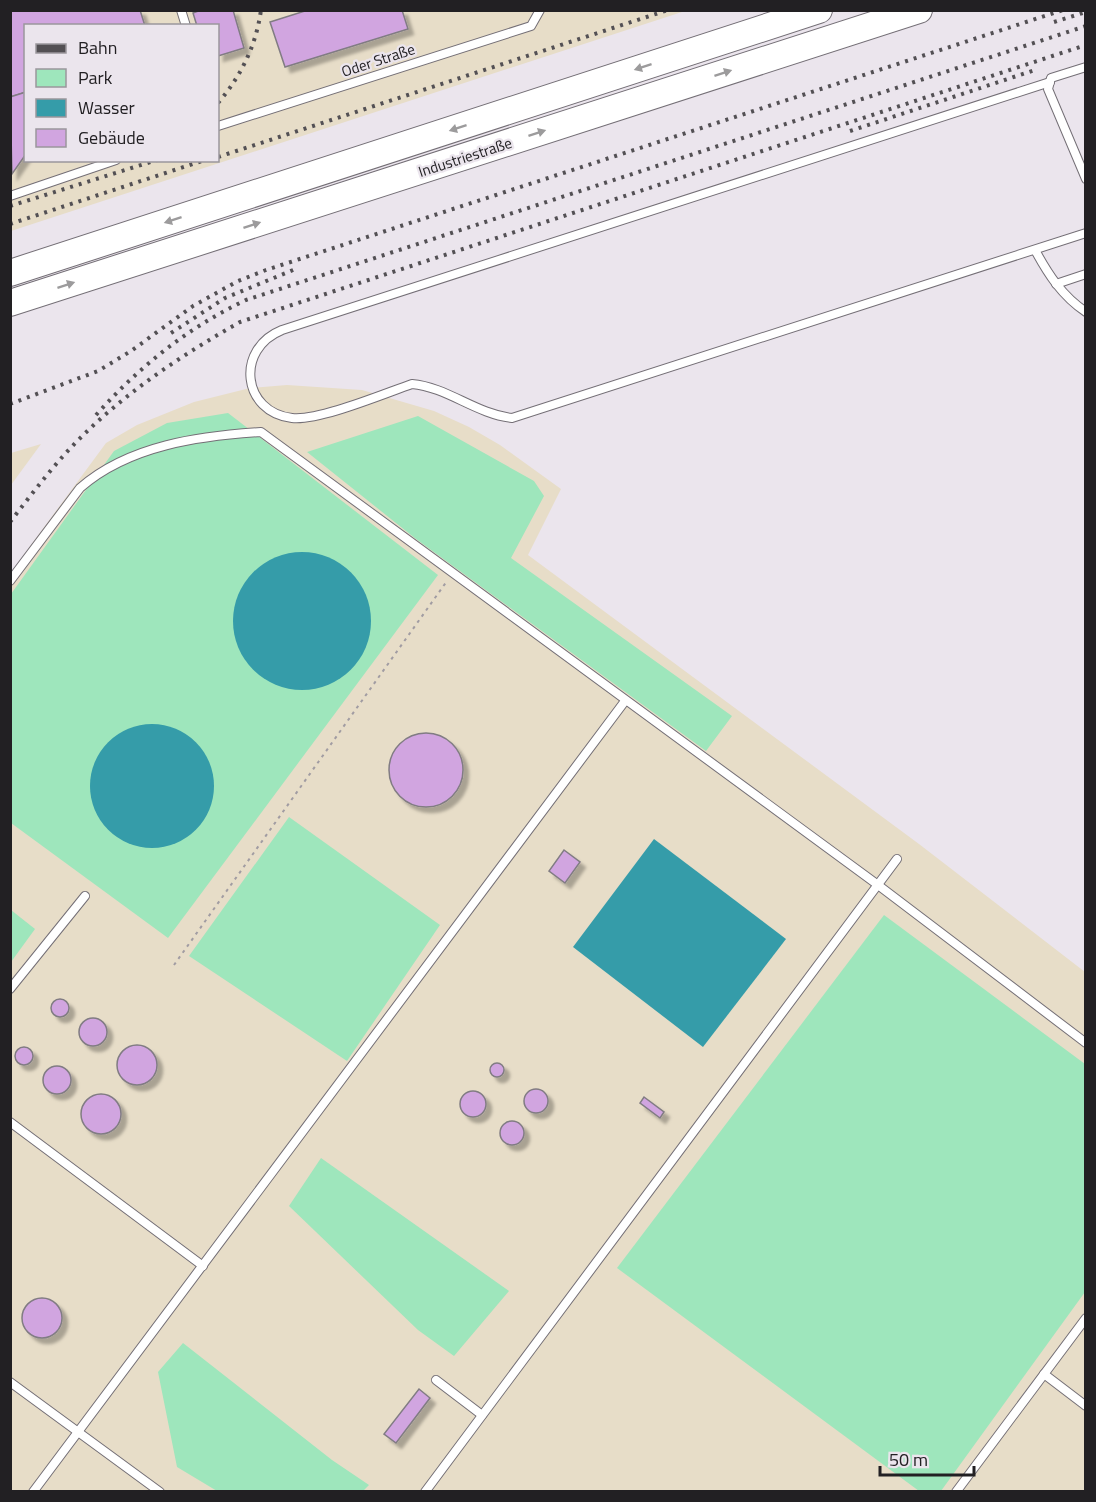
<svg xmlns="http://www.w3.org/2000/svg" width="1096" height="1502" viewBox="0 0 1096 1502" font-family="'Titillium Web',sans-serif">
<style>
.industrial{fill:#e7ddc8;fill-rule:evenodd}
.green{fill:#9ee6bc}
.water{fill:#359ca9}
.building{fill:#d1a5e0;stroke:#817c83;stroke-width:1.5;filter:url(#shadow)}
.lines{fill:none;stroke-linecap:round;stroke-linejoin:round}
.service-casing{stroke:#746f76;stroke-width:10}
.trunk-casing{stroke:#746f76;stroke-width:28}
.path{stroke:#a19ca2;stroke-width:2;stroke-dasharray:3 4.5;stroke-linecap:butt}
.service{stroke:#fff;stroke-width:8}
.trunk{stroke:#fff;stroke-width:26}
.rail{stroke:#535054;stroke-width:4;stroke-dasharray:3 6;stroke-linecap:butt}
.oneway{fill:#9c9b9c}
.labels{text-anchor:middle;dominant-baseline:central;stroke-width:4.5;stroke-linejoin:round;paint-order:stroke}
.street-label{font-size:15px;fill:#222023;stroke:#ebe5ed}
</style>
<defs>
<filter id="shadow"><feDropShadow dx="5.5" dy="5.5" stdDeviation="1.5" flood-color="#0004"/></filter>
</defs>
<rect width="100%" height="100%" fill="#ebe5ed"/>
<g class="industrial">
<path d="M11 10 685 11 11 231ZM26 26H218V160H26Z"/>
<path d="M287 385 362 390 434 411 469 427 500 445 561 489 528 555 919 844 1085 972V1491L11 1492V572L106 443 137 425 194 402 250 388Z"/>
<path d="M41 444 11 485V453Z"/>
</g>
<g class="green">
<path d="M228 413 438 575 168 938 11 823V594L114 451 167 423Z"/>
<path d="M418 416 534 481 544 496 511 558 732 716 706 751 416 539 307 452Z"/>
<path d="M289 817 440 925 347 1061 189 956Z"/>
<path d="M11 910 35 929 11 962Z"/>
<path d="M884 915 1085 1064V1292L941 1491H919L617 1268Z"/>
<path d="M321 1158 509 1291 454 1356 418 1330 289 1206Z"/>
<path d="M183 1343 332 1460 369 1485 362 1492 217 1491 177 1467 158 1372Z"/>
</g>
<g class="water">
<circle cx="302" cy="621" r="69"/>
<circle cx="152" cy="786" r="62"/>
<path d="M654 839 786 939 703 1047 573 947Z"/>
</g>
<g class="building">
<path d="M10 10H140L145 26H26V92L10 97Z"/>
<path d="M201 10H233L244 48 218 56V26H197L193 13Z"/>
<path d="M308 10H402L408 29 285 67 270 22Z"/>
<path d="M26 92V154L12 174 10 97Z"/>
<circle cx="426" cy="770" r="37"/>
<path d="M564 850 580 862 565 883 549 871Z"/>
<circle cx="60" cy="1008" r="9"/>
<circle cx="93" cy="1032" r="14"/>
<circle cx="137" cy="1065" r="20"/>
<circle cx="24" cy="1056" r="9"/>
<circle cx="497" cy="1070" r="7"/>
<circle cx="57" cy="1080" r="14"/>
<circle cx="536" cy="1101" r="12"/>
<circle cx="473" cy="1104" r="13"/>
<circle cx="101" cy="1114" r="20"/>
<path d="M644 1097 664 1112 660 1118 640 1103Z"/>
<circle cx="512" cy="1133" r="12"/>
<circle cx="42" cy="1318" r="20"/>
<path d="M419 1389 430 1398 396 1443 384 1434Z"/>
</g>
<g class="lines">
<defs>
<g id="service">
<path d="M181 10 186 26"/>
<path d="M1086 67 1051 78 1048 89 1086 179"/>
<path d="M1050 82 282 330C235 349 242 412 292 418 319 421 383 394 412 384 447 387 476 414 512 418L1086 233"/>
<path d="M218 126 531 26 540 10"/>
<path d="M10 196 116 160"/>
<path d="M1035 250C1048 274 1062 296 1086 312"/>
<path d="M1056 284 1086 274"/>
<path d="M10 581 80 488C129 445 200 436 261 432L878 885 1086 1043"/>
<path d="M10 989 85 896"/>
<path d="M10 1122 203 1266"/>
<path d="M1044 1374 1086 1406"/>
<path d="M436 1380 482 1415"/>
<path d="M10 1382 160 1492"/>
<path d="M33 1492 625 701"/>
<path d="M425 1492 897 859"/>
<path d="M956 1492 1086 1318"/>
</g>
<g id="trunk">
<path d="M10 273 819 10"/>
<path d="M10 303 919 10"/>
</g>
</defs>
<use href="#service" class="service-casing"/>
<use href="#trunk" class="trunk-casing"/>
<path class="path" d="M174 965 447 581"/>
<use href="#service" class="service"/>
<use href="#trunk" class="trunk"/>
<g class="rail">
<path d="M1054 22 1086 12"/>
<path d="M218 103C241 76 256 46 261 10"/>
<path d="M850 131 1035 70"/>
<path d="M218 157 668 10"/>
<path d="M10 206 157 160"/>
<path d="M10 224 205 160"/>
<path d="M171 333 225 298 298 268"/>
<path d="M10 404 98 371 131 351 193 306 238 281 266 270 1063 10"/>
<path d="M96 415C139 367 187 328 246 300L1086 26"/>
<path d="M10 522C28 499 46 475 65 454 114 400 178 357 240 322L1086 45"/>
</g>
</g>
<defs><path id="oneway-solid" d="M-6-.8H1V-3.2L6.5 0L1 3.2V.8H-6Z" transform="scale(1.5)"/></defs>
<g class="oneway">
<use href="#oneway-solid" transform="translate(643 67) rotate(162)"/>
<use href="#oneway-solid" transform="translate(723 73) rotate(-18)"/>
<use href="#oneway-solid" transform="translate(458 128) rotate(162)"/>
<use href="#oneway-solid" transform="translate(537 133) rotate(-18)"/>
<use href="#oneway-solid" transform="translate(173 220) rotate(162)"/>
<use href="#oneway-solid" transform="translate(252 225) rotate(-18)"/>
<use href="#oneway-solid" transform="translate(66 285) rotate(-18)"/>
</g>
<g class="labels">
<g class="street-label">
<text transform="translate(378 60) rotate(-18)">Oder Straße</text>
<text transform="translate(465 157) rotate(-18)">Industriestraße</text>
</g>
</g>
<rect width="1096" height="1502" fill="none" stroke="#222023" stroke-width="24"/>
<rect x="24" y="24" width="195" height="138" fill="#ebe5ed" stroke="#9b969c" stroke-width="1.5"/>
<rect x="36" y="44" width="30" height="9" fill="#535054" stroke="#9b969c" stroke-width="1.5"/>
<text x="78" y="54" font-size="18" fill="#222023">Bahn</text>
<rect x="36" y="69" width="30" height="18" fill="#9ee6bc" stroke="#9b969c" stroke-width="1.5"/>
<text x="78" y="84" font-size="18" fill="#222023">Park</text>
<rect x="36" y="99" width="30" height="18" fill="#359ca9" stroke="#9b969c" stroke-width="1.5"/>
<text x="78" y="114" font-size="18" fill="#222023">Wasser</text>
<rect x="36" y="129" width="30" height="18" fill="#d1a5e0" stroke="#9b969c" stroke-width="1.5"/>
<text x="78" y="144" font-size="18" fill="#222023">Gebäude</text>
<path d="M880 1466v9h94v-9" fill="none" stroke="#222023" stroke-width="3"/>
<text x="889" y="1466" font-size="18" fill="#222023" stroke="#ebe5ed" stroke-width="4.5" paint-order="stroke">50 m</text>
</svg>
